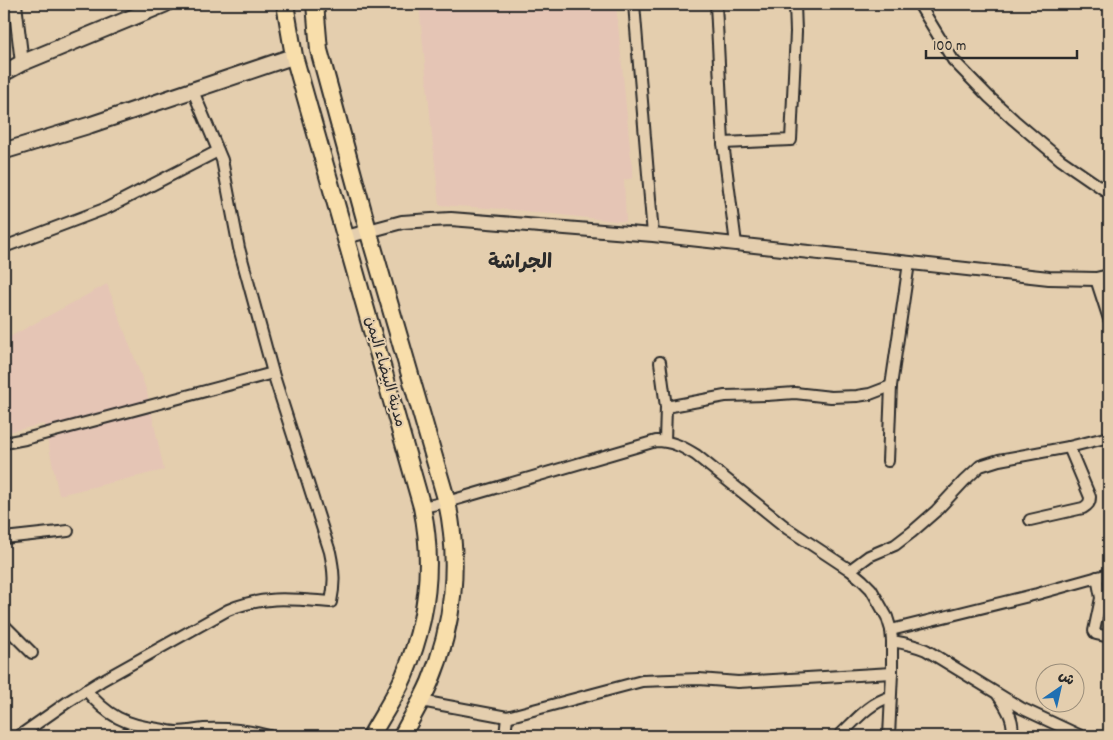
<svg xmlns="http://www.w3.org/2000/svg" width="1113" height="740" viewBox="0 0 1113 740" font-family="Dekko,'Playpen Sans Arabic',sans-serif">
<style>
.built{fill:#e5c5b5}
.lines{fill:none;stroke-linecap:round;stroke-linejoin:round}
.minor-casing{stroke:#2b2b2b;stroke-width:14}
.tertiary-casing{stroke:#2b2b2b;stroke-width:16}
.secondary-casing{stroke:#2b2b2b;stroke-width:19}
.primary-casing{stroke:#2b2b2b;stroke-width:20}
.minor{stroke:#e4ceae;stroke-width:10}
.tertiary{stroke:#e4ceae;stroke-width:12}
.secondary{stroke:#e4ceae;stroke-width:15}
.primary{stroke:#f8deab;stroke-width:16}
.labels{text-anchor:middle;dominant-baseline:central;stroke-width:4;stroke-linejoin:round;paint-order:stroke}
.street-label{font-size:15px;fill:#2b2b2b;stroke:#e4ceae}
.district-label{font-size:20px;font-weight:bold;fill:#2b2b2b;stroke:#e4ceae}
</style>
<rect width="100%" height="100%" fill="#e4ceae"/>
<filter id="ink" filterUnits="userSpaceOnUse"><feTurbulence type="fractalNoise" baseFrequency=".02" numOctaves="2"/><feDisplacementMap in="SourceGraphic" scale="10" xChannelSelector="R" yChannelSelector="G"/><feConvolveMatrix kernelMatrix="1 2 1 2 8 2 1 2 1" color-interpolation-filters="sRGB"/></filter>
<g filter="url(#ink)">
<g class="built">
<path d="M419 4H616L633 178 624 180 626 222 505 209 439 205Z"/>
<path d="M107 284 147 392 164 470 59 495 44 424 4 433V340Z"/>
</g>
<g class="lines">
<defs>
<g id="minor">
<path d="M634 4 653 235"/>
<path d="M716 4 723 143 736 244"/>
<path d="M919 4 953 60 989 97 1014 120 1061 160 1109 193"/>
<path d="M723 143 791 140 796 32 795 4"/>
<path d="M4 247 107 208 218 151"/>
<path d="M1096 279 1109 319"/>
<path d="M660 362 666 407 665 441"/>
<path d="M666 407 725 396 767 395 795 393 831 397 857 396 870 394 891 386"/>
<path d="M4 443 25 439 273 373"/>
<path d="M888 461 891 386 909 263"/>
<path d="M422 507 447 502 656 441C672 441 683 447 696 455L788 529 850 570 862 580 871 589 887 617 891 630 892 641V673L889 736"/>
<path d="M1030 520 1083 508C1088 505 1090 503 1090 497L1069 447"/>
<path d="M4 538 68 531"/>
<path d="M850 570 869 556 895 545 912 532 936 511 964 481 980 466 999 460 1069 447 1109 437"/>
<path d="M1097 577 1101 598 1094 631 1096 634 1109 637"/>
<path d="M4 625 32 653"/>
<path d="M891 630 1037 594 1109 574"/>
<path d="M892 641C904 643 915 645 926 650L1021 708 1081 736"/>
<path d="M86 690C107 716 126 725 158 729 165 730 171 732 177 732 186 732 195 730 204 729 226 728 248 730 269 736"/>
<path d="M998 695C1007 709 1015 720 1012 736"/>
<path d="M421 701 507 717 642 681 699 679 738 682 892 673"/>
<path d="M19 736 69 701 101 681 228 610C264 595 293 599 331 602 335 583 334 571 330 552L273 373 239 248 222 160 193 91"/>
<path d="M505 736 507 717"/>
<path d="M839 736C855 721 869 703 890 697"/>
</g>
<g id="tertiary">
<path d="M15 4 22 63"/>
<path d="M346 237 402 222 432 220 451 219 653 235 1049 278 1096 279 1109 276"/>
</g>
<g id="secondary">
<path d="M4 73 22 63 165 4"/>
<path d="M4 151 90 125 294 56"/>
</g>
<g id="primary">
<path d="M285 4 294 56 422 507C434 564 427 622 404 676 395 697 382 716 371 736"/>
<path d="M315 4 319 50 368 230 447 502C460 562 454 625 430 682 422 701 411 718 402 736"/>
</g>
</defs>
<use href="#minor" class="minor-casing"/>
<use href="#tertiary" class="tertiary-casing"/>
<use href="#secondary" class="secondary-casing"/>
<use href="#primary" class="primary-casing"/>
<use href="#minor" class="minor"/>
<use href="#tertiary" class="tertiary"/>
<use href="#secondary" class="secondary"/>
<use href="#primary" class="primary"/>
</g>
</g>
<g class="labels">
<g class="street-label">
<text transform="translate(384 372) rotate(74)">مدينة البيضاء اليمن</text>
</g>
<g class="district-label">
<text x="520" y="264">الجراشة</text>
</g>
</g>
<rect width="1113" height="740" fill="none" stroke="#e4ceae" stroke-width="20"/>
<rect x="10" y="10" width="1093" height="720" fill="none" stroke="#2b2b2b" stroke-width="2" filter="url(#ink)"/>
<g transform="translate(1060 688) rotate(34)"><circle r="24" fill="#e4ceae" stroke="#9a8d7a"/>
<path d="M0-4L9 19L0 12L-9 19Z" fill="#1f6fb2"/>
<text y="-8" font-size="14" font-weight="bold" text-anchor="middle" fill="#2b2b2b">ش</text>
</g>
<path d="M926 50v8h151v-8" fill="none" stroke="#2b2b2b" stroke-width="2.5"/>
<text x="933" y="50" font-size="15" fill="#2b2b2b" stroke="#e4ceae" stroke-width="4" paint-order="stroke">100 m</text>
</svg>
